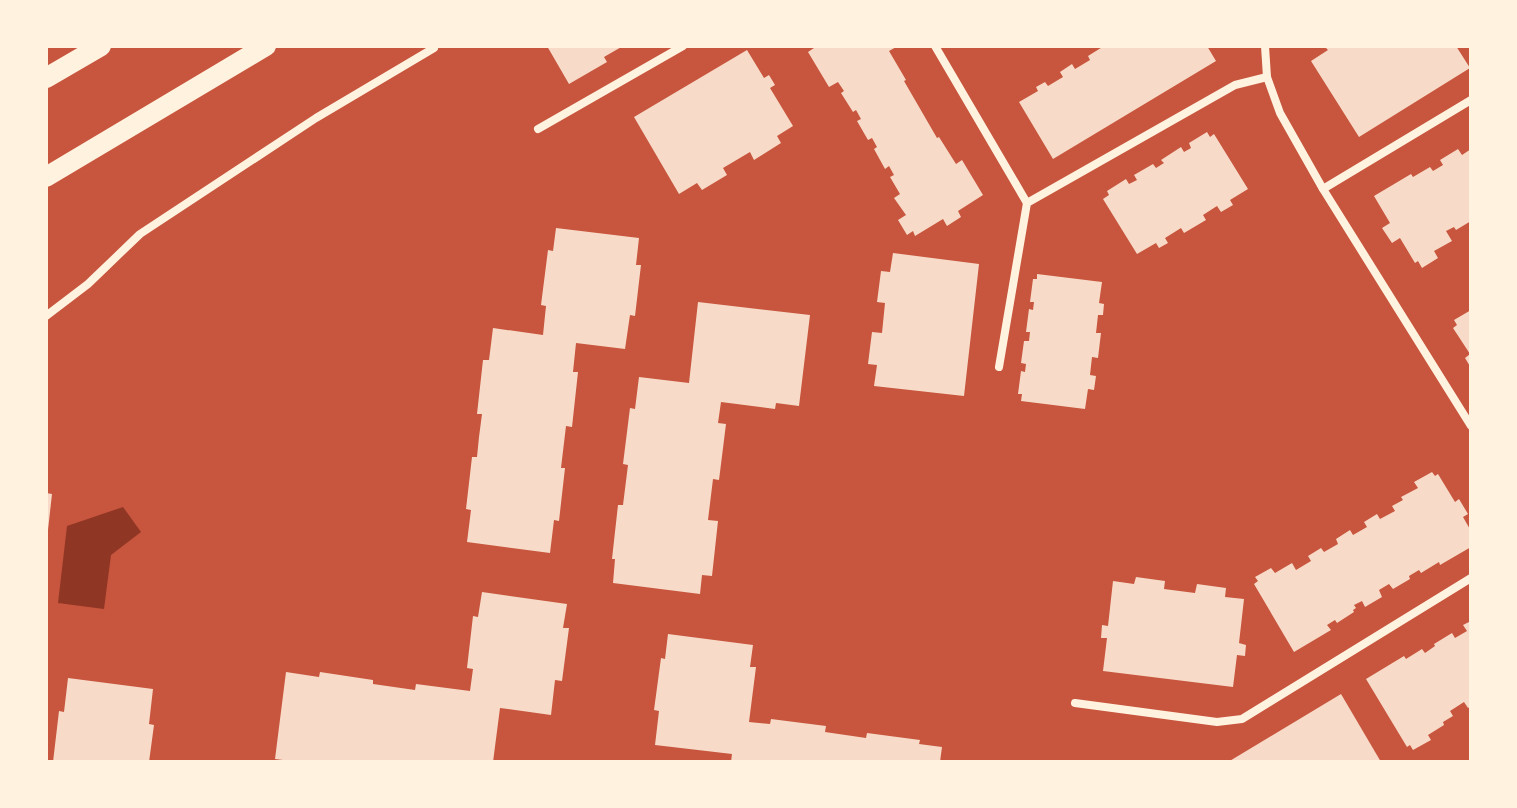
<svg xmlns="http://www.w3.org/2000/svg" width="1517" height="808" viewBox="0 0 1517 808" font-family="'Archivo Narrow',sans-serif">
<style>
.water{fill:#8f3625}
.building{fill:#f7dbc8}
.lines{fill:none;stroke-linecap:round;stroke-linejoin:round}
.minor{stroke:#fff3e0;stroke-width:8}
.primary{stroke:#fff3e0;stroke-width:20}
</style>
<rect width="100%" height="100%" fill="#c8553d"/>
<path class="water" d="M123 507 141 532 111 555 104 609 58 603 67 526Z"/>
<g class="building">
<path d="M547 46H623L604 57 607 62 569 84Z"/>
<path d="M817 46H898L889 51 906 80 904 81 937 138 939 137 956 164 962 160 983 195 958 211 961 217 947 226 943 219 915 236 913 231 907 235 898 220 906 215 894 198 900 194 890 177 894 175 889 166 885 169 874 149 877 147 872 138 868 140 857 121 861 119 856 110 853 112 841 93 844 91 838 82 829 87 808 52Z"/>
<path d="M1104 46H1207L1216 61 1053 159 1019 102 1038 91 1036 87 1045 82 1048 86 1063 77 1060 72 1072 64 1075 69 1090 60 1088 56Z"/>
<path d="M1328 46H1456L1470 68 1359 137 1311 61 1328 50 1326 48Z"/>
<path d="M747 50 764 78 769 75 775 85 770 88 793 126 777 136 781 143 754 160 750 152 723 168 727 175 702 190 697 183 679 194 634 117Z"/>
<path d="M1207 132 1210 137 1214 134 1248 189 1230 200 1233 205 1221 212 1217 206 1203 215 1206 220 1184 233 1181 228 1165 238 1168 243 1159 248 1156 243 1137 254 1103 199 1109 195 1107 191 1126 179 1129 184 1137 180 1134 175 1153 164 1156 168 1164 163 1161 160 1181 147 1184 152 1191 148 1189 143Z"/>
<path d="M1458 149 1462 155 1471 149V221L1456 230 1454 227 1446 231 1452 241 1434 251 1438 258 1422 268 1418 261 1415 263 1400 238 1392 243 1382 228 1390 223 1374 196 1411 174 1413 177 1430 167 1433 171 1443 165 1440 160Z"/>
<path d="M556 228 639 238 636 265H641L635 316 630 315 625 349 576 343 573 372H578L572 427 566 426 561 468H565L559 521 554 520 550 553 467 542 471 510 466 509 472 457H477L479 437 482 414H477L483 360H489L493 328 543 335 546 306 541 305 548 250 553 251Z"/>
<path d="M893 253 979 264 964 396 874 386 877 365 868 364 872 332 882 333 885 303 877 302 881 271 890 272Z"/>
<path d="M1037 274 1102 282 1099 303 1104 304 1103 315H1098L1096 333H1101L1098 358 1092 357 1090 375 1096 376 1094 390 1088 389 1085 409 1021 401 1022 394H1018L1021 371 1025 372 1026 364 1021 363 1024 341H1029L1030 332H1026L1029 309 1033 310 1034 302H1030L1033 279H1037Z"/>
<path d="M698 302 810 315 799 406 776 403 775 409 721 402 718 423 726 424 719 480 713 479 708 520 718 521 712 576 702 575 700 594 613 583 615 559H612L618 505H623L628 465 623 464 630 408 635 409 639 377 689 383Z"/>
<path d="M1471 310V368L1465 358 1470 354 1453 328 1457 325 1454 320Z"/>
<path d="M1432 472 1435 476 1438 474 1455 502 1459 499 1468 514 1463 517 1471 531V547L1440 565 1439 562 1421 573 1419 570 1409 576 1410 579 1393 589 1389 584 1379 590 1382 597 1365 607 1362 601 1354 605 1356 608 1353 610 1354 612 1337 623 1335 620 1327 625 1331 630 1294 652 1254 584 1258 581 1255 577 1271 568 1275 573 1292 563 1296 570 1311 561 1308 556 1321 548 1324 552 1338 544 1336 539 1350 530 1353 535 1367 527 1364 522 1377 514 1380 519 1395 511 1392 506 1403 500 1401 497 1418 488 1414 482Z"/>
<path d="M46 493 52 494 48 530H46Z"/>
<path d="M1136 577 1165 581 1164 589 1195 593 1197 584 1226 588 1225 597 1244 599 1239 643 1246 645 1245 656 1237 655 1233 687 1103 671 1107 638H1101L1102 625 1108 626 1113 581 1134 584Z"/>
<path d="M482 592 567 604 563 628H569L562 681 555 680 551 715 500 708 493 762H299L275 759 286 672 319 677 320 672 373 680V684L415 690 416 684 470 691 473 669 467 668 473 616 478 617Z"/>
<path d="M1471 621V706L1468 708 1464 702 1450 711 1453 716 1443 722 1444 725 1428 735 1431 740 1413 750 1410 745 1407 747 1366 679 1404 656 1406 659 1422 649 1425 653 1435 646 1434 644 1452 633 1455 638 1467 631 1463 625Z"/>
<path d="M668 634 753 645 750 667H756L749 722 770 724 771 719 826 726 825 732 866 738 867 733 920 740 919 744 942 747 940 762H731L732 754 655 745 659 711 654 710 661 658 665 659Z"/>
<path d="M68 678 153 689 149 724 154 725 149 762H53L59 711 64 712Z"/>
<path d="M1341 694 1381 762H1228Z"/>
</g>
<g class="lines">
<g class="minor">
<path d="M935 46 1027 203"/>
<path d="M1265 46 1267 77 1280 113 1323 189 1471 426"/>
<path d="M538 129 683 46"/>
<path d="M1323 189 1471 100"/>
<path d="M46 316 88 284 140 234 316 118 434 48"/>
<path d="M999 367 1027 203 1235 85 1267 77"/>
<path d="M1075 703 1217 722 1242 719 1471 578"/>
</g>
<g class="primary">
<path d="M46 78 101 46"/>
<path d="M46 177 266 46"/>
</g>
</g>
<rect width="1517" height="808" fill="none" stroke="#fff3e0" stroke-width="96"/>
</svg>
